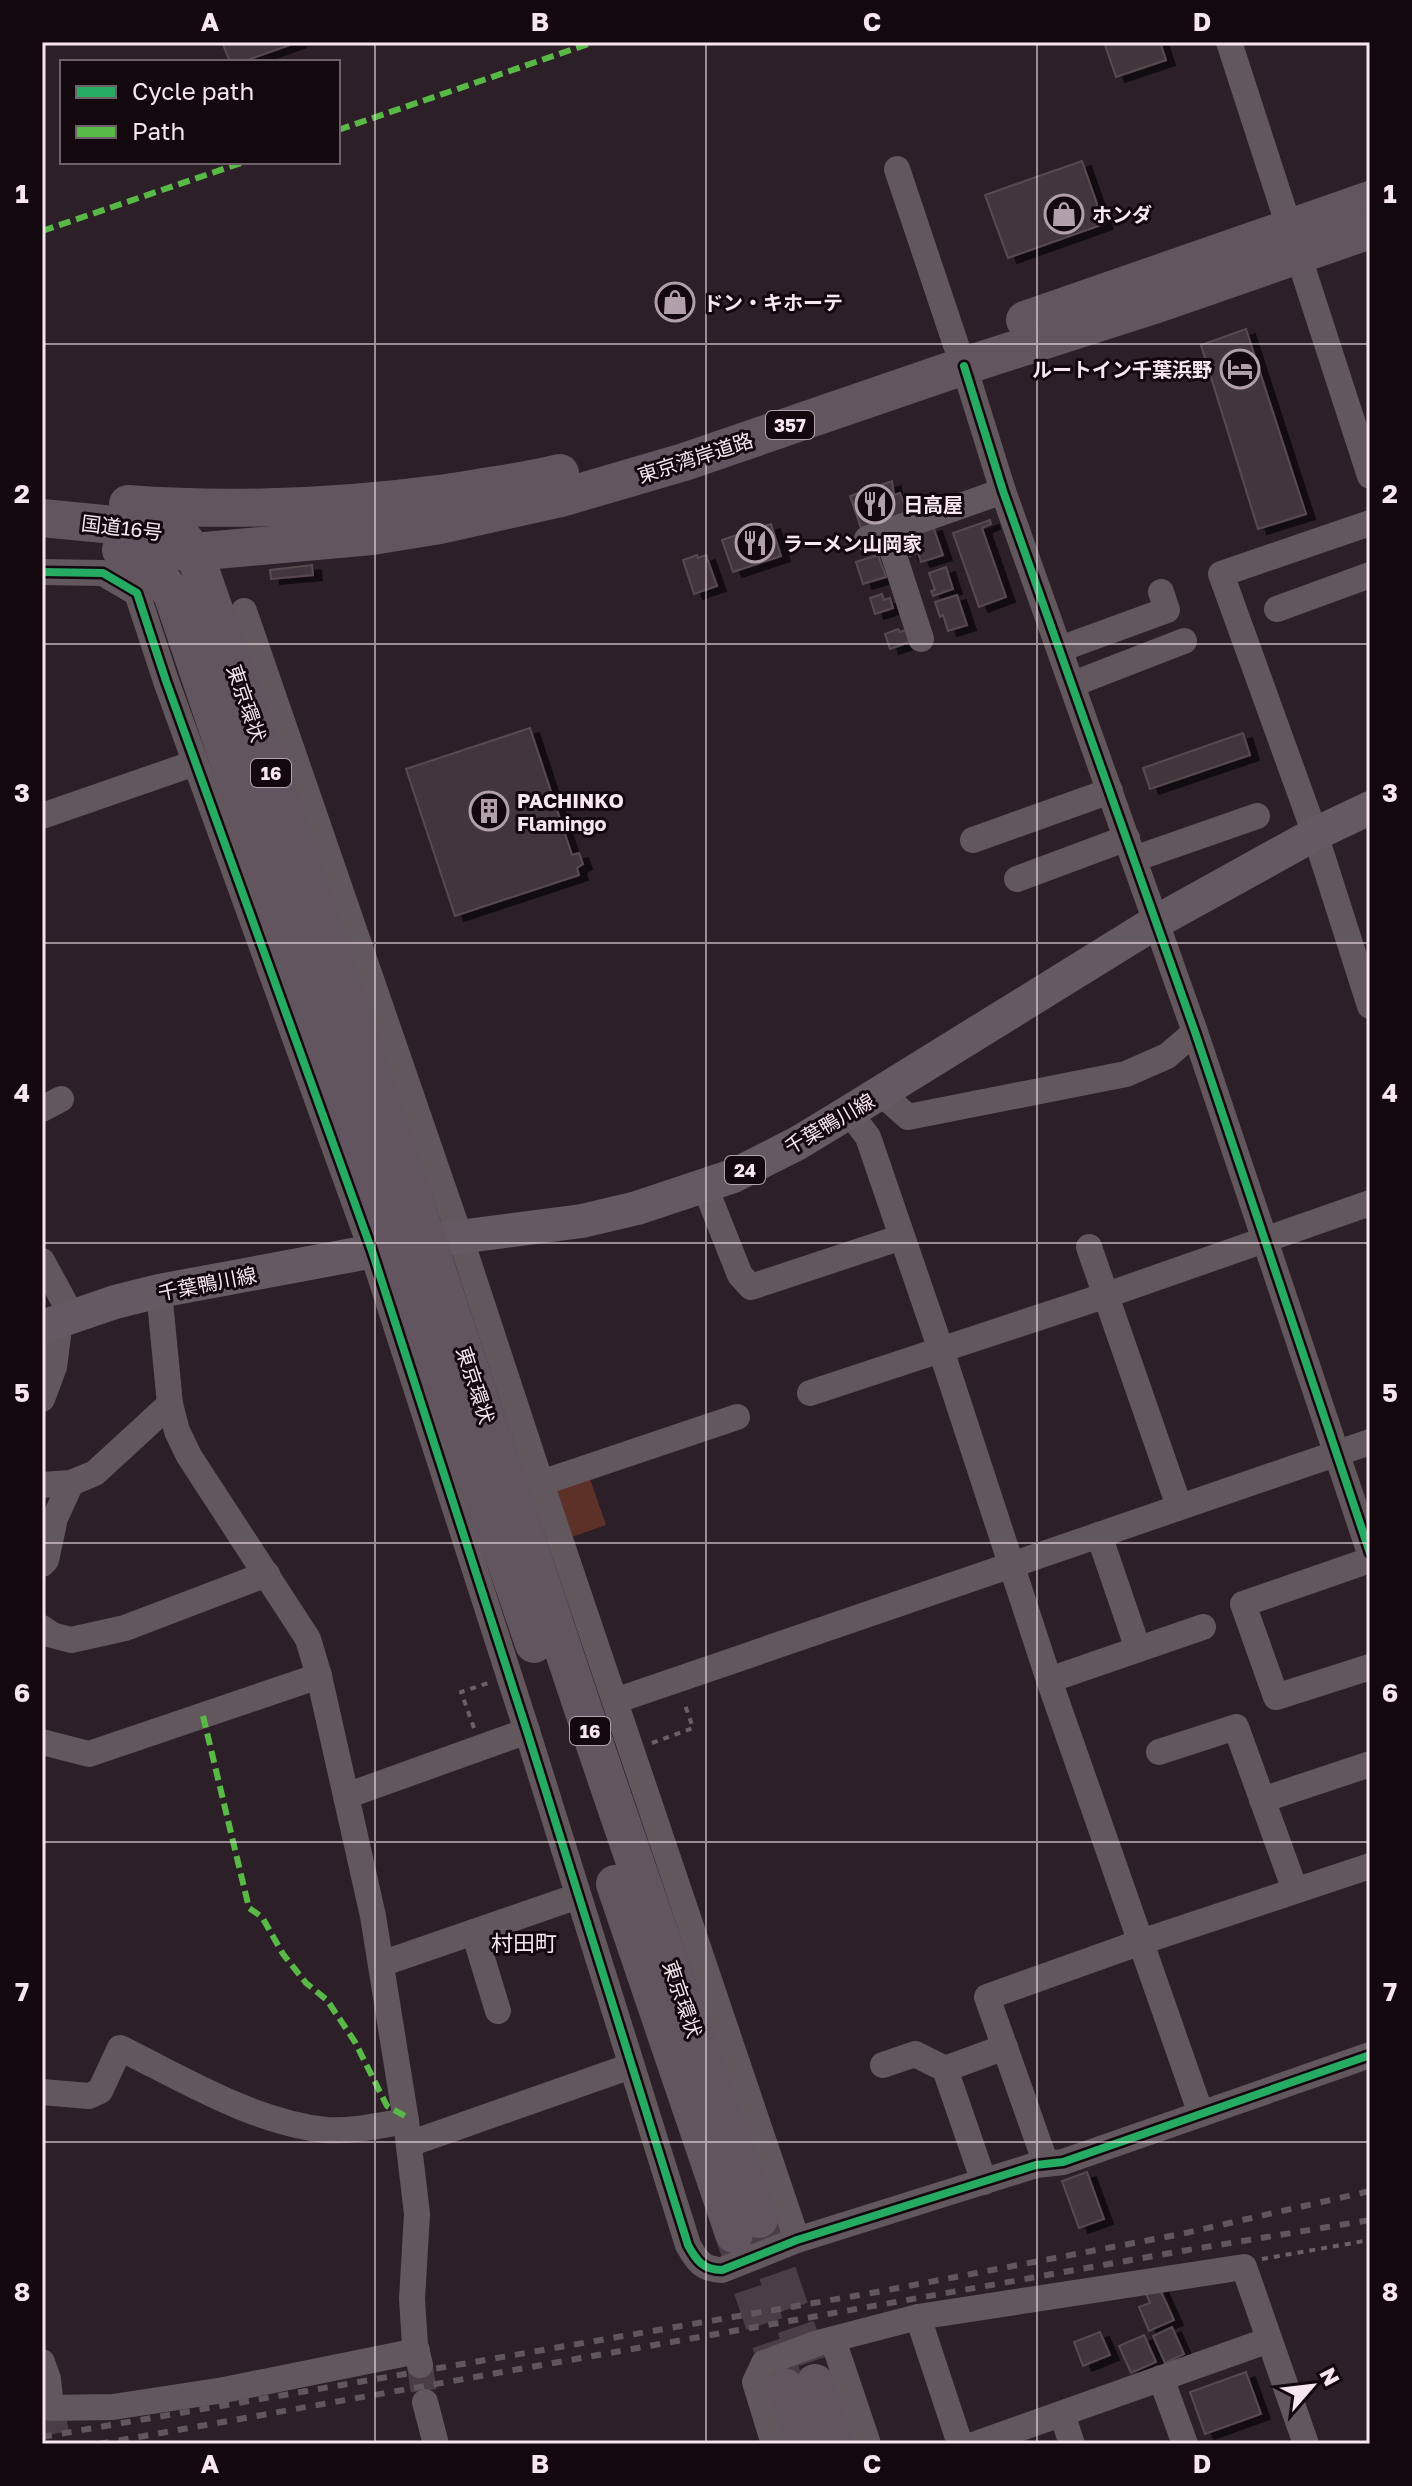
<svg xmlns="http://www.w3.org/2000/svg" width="1412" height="2486" viewBox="0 0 1412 2486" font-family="'Golos Text','Noto Sans JP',sans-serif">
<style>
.green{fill:#5d3028}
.building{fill:#43353a;stroke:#584a4f;stroke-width:2;filter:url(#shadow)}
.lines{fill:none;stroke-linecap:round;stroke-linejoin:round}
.minor-tunnel{stroke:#4b3d45;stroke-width:26;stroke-dasharray:26 13;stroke-linecap:butt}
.highway-tunnel{stroke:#4b3d45;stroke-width:38;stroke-dasharray:38 19;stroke-linecap:butt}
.path{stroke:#6a6065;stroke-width:4;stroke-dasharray:6 6;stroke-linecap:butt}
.minor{stroke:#63575e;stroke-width:26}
.major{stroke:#655962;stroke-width:34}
.highway{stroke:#63555f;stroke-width:38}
.rail{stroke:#62565d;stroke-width:6;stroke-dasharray:10 10;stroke-linecap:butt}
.quiet{stroke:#58b947;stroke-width:6;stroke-dasharray:12 6;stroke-linecap:butt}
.cycleway-casing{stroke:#14080f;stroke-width:13}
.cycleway{stroke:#26ab63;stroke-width:8}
.grid{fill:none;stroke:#f8e6ef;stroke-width:2;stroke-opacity:0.55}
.labels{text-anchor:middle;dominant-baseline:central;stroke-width:6;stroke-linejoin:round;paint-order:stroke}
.shield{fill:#14080f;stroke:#b4a3ac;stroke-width:2}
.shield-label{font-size:18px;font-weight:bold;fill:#f8e6ef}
.poi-label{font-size:20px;font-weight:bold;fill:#f8e6ef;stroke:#14080f;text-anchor:start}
.street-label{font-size:20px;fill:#f8e6ef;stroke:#14080f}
.neighbourhood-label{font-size:22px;fill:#f8e6ef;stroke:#14080f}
.neatline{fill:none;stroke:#f8e6ef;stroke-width:3}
.grid-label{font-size:26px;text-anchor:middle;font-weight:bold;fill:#f8e6ef}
</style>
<defs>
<filter id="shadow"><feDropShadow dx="9" dy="5" stdDeviation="0" flood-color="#0009"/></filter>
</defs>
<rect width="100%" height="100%" fill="#2d1f27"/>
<path class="green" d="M589 1476 606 1525 572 1537 555 1488Z"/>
<g class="building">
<path d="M222 42H298L242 62H230Z"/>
<path d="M1104 42H1160L1166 60 1116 77Z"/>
<path d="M1082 161 1104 224 1008 258 985 195Z"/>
<path d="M1246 329 1306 514 1258 529 1201 345Z"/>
<path d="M892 481 894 495 900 493 907 512 861 528 850 496Z"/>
<path d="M990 520 991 524 982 528 1006 597 979 607 953 533Z"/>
<path d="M771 524 781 556 733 572 722 540Z"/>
<path d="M933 526 943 555 921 562 918 553 910 556 903 536Z"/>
<path d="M697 555 698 558 706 555 717 586 694 594 683 560Z"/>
<path d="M878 555 886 577 863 584 856 562Z"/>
<path d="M312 565 313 575 271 579 270 570Z"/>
<path d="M946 567 953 589 933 596 931 591 935 590 929 573Z"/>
<path d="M882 594 884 600 890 598 893 608 875 614 870 598Z"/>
<path d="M957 595 967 625 948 631 943 615 940 617 935 602Z"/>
<path d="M898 629 900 632 906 630 910 642 890 649 885 634Z"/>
<path d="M530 728 572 855 579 853 583 864 577 868 579 875 455 916 406 769Z"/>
<path d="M1243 733 1250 755 1150 789 1143 768Z"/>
<path d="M1087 2172 1104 2219 1079 2228 1062 2181Z"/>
<path d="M1159 2287 1174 2320 1149 2331 1139 2307 1150 2303 1146 2293Z"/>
<path d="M1172 2327 1184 2354 1165 2363 1153 2336Z"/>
<path d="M1100 2332 1110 2355 1083 2366 1074 2342Z"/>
<path d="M1144 2335 1156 2362 1131 2373 1119 2346Z"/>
<path d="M1246 2372 1261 2414 1205 2434 1190 2392Z"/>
</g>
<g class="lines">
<g class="minor-tunnel">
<path d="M420 2365 425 2402"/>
<path d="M51 2408 58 2444"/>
</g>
<g class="highway-tunnel">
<path d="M759 2219 815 2383"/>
<path d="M734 2234 786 2388"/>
</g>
<g class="path">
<path d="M474 1728 461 1692 488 1683"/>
<path d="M652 1743 693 1728 684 1702"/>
<path d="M1262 2259 1370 2240"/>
</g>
<g class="minor">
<path d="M1229 42 1370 476"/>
<path d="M897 169 956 345"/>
<path d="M964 366 1003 491 1195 1032 1370 1553"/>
<path d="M1370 523 1221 574 1315 834 1370 1006"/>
<path d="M886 531 921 639"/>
<path d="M867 539 1003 491"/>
<path d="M42 572 103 573 137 593 166 681 372 1251 527 1731 688 2245C696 2260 703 2270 722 2270L797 2240 1036 2165 1063 2162 1370 2055"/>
<path d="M1277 609 1370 575"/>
<path d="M244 611 460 1237 541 1483 797 2240"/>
<path d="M1060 649 1167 610 1161 592"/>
<path d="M1073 684 1184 641"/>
<path d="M42 816 195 763"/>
<path d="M973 840 1110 791"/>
<path d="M1134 859 1257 816"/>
<path d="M1017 879 1127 838"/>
<path d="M881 1093 908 1117 1126 1074 1167 1056 1195 1032"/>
<path d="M42 1109 61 1099"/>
<path d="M849 1112 868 1137 941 1350 1049 1680 1201 2114"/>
<path d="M705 1187 740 1275 751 1287 902 1237"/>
<path d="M1089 1247 1179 1506"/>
<path d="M42 1261 72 1316"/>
<path d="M159 1291 170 1404 177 1431 189 1456 308 1639 319 1676 373 1916 406 2121 417 2214 412 2299 415 2345 420 2365"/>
<path d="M810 1393 1107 1295 1370 1203"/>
<path d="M42 1399 54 1367 60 1321"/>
<path d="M541 1483 737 1417"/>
<path d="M42 1485 71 1483 95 1473 170 1404"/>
<path d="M1099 1535 1138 1649"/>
<path d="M1370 1560 1243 1604 1276 1697 1370 1667"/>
<path d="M42 1564 46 1560 55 1518 71 1483"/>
<path d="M42 1628 52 1635 71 1640 125 1628 267 1574"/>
<path d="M1049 1680 1203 1627"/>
<path d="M615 1701 1370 1442"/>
<path d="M42 1742 89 1754 319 1676"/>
<path d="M1159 1752 1236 1727 1295 1890"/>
<path d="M346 1796 527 1731"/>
<path d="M1262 1800 1370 1764"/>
<path d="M474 1932 498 2011"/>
<path d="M381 1964 578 1896"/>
<path d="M883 2065 915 2054 945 2069 984 2182"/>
<path d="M945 2069 1005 2047"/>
<path d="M42 2092 89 2096 100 2091 120 2048C185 2080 253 2122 326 2130 352 2132 381 2125 406 2121"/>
<path d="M409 2144 631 2066"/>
<path d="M1046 2164 987 1997 1141 1942 1370 1866"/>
<path d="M918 2317 960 2444"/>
<path d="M833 2340 868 2444"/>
<path d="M42 2362 48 2379 51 2408 113 2407 224 2390 417 2351"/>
<path d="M1161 2378 1185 2444"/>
<path d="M425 2402 436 2444"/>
<path d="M1062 2414 1072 2444"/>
<path d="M774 2444 755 2382 764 2363 818 2343 918 2317 1244 2267 1306 2444"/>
<path d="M976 2444 1269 2340"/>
</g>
<path class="major" d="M42 1327 115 1302 159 1291 428 1241 582 1221 637 1208 733 1176 798 1143 849 1112 1156 922 1315 834 1370 808"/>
<g class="highway">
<path d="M1025 320 1370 200"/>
<path d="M128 504C234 512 341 507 446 493 484 487 523 482 560 473"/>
<path d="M42 518 166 530 181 536 194 552C328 936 454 1323 583 1709 640 1880 700 2049 759 2219"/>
<path d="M121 550C147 562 156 571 172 594L394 1248 448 1392 534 1644"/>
<path d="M169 551 194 552 372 536 440 525 561 498 684 462 964 366 1154 305 1370 230"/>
<path d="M615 1884 734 2234"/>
<path d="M815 2383 835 2444"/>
<path d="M786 2388 805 2444"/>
</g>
<g class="rail">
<path d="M42 2437 877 2292 1181 2234 1370 2191"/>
<path d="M99 2444 1182 2251 1370 2220"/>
</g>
<g class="quiet">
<path d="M338 130 594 42"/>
<path d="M42 231 244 162"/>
<path d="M203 1716 249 1908 262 1917 283 1954 306 1983 327 2000 355 2042 387 2106 405 2116"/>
</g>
<defs>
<g id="cycleway">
<path d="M964 366 1003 491 1195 1032 1370 1553"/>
<path d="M42 572 103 573 137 593 166 681 372 1251 527 1731 688 2245C696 2260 703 2270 722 2270L797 2240 1036 2165 1063 2162 1370 2055"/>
</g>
</defs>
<use href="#cycleway" class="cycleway-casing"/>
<use href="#cycleway" class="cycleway"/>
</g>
<path class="grid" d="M375 42V2444M706 42V2444M1037 42V2444M42 344H1370M42 644H1370M42 943H1370M42 1243H1370M42 1543H1370M42 1842H1370M42 2142H1370"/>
<defs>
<symbol id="shop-ring" viewBox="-11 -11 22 22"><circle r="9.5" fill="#14080f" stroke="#b1a0a9" stroke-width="1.5"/><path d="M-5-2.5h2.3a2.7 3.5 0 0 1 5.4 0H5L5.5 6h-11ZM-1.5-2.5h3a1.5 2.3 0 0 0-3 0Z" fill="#b1a0a9"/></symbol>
<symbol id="hotel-ring" viewBox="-11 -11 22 22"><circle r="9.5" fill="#14080f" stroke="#b1a0a9" stroke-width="1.5"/><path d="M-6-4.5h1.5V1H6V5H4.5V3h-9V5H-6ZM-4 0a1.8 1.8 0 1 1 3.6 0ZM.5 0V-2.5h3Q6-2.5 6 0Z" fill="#b1a0a9"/></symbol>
<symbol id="restaurant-ring" viewBox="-11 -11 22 22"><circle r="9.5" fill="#14080f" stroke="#b1a0a9" stroke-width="1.5"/><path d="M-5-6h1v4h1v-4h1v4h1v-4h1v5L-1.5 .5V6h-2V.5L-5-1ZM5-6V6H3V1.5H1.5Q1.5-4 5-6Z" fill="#b1a0a9"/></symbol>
<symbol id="building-ring" viewBox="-11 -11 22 22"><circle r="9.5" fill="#14080f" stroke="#b1a0a9" stroke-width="1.5"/><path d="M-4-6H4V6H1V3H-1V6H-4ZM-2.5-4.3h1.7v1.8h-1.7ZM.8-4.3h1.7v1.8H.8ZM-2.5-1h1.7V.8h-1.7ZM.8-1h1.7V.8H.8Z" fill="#b1a0a9"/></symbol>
</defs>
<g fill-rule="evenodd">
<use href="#shop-ring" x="1042" y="192" width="44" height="44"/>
<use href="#shop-ring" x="653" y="280" width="44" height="44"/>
<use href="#hotel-ring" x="1218" y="347" width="44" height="44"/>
<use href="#restaurant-ring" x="853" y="482" width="44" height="44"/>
<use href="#restaurant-ring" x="733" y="521" width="44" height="44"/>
<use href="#building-ring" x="467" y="789" width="44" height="44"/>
</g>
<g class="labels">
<g class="shield">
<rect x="766" y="411" width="48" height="28" rx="6"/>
<rect x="251" y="759" width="40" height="28" rx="6"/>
<rect x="725" y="1156" width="40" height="28" rx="6"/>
<rect x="570" y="1717" width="40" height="28" rx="6"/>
</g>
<g class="shield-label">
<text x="790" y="425">357</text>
<text x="271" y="773">16</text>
<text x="745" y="1170">24</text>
<text x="590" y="1731">16</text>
</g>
<g class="poi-label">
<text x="1092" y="214">ホンダ</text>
<text x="703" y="302">ドン・キホーテ</text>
<text x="1212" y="369" text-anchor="end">ルートイン千葉浜野</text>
<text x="903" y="504">日高屋</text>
<text x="783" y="543">ラーメン山岡家</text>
<text x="517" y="800">PACHINKO<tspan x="517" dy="23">Flamingo</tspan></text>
</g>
<g class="street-label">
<text transform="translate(695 457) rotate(-18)">東京湾岸道路</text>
<text transform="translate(122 527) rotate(7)">国道16号</text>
<text transform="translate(247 703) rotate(71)">東京環状</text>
<text transform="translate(829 1123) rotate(-30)">千葉鴨川線</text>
<text transform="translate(207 1283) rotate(-11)">千葉鴨川線</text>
<text transform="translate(476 1385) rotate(72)">東京環状</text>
<text transform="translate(683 1999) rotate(71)">東京環状</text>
</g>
<g class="neighbourhood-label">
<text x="524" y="1942">村田町</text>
</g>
</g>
<rect width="1412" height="2486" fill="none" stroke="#14080f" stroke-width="88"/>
<rect x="60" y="60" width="280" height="104" fill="#14080f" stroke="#6f6169" stroke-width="2"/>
<rect x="76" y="86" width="40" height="12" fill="#26ab63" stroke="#6f6169" stroke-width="2"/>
<text x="132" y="100" font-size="24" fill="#f8e6ef">Cycle path</text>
<rect x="76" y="126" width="40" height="12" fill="#58b947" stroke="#6f6169" stroke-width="2"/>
<text x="132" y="140" font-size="24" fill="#f8e6ef">Path</text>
<g transform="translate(1312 2386) rotate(62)" stroke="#14080f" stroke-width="6" paint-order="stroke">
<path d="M0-6L14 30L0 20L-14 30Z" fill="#f8e6ef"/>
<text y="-12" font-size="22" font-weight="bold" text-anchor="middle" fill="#f8e6ef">N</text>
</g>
<rect x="44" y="44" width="1324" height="2398" class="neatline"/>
<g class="grid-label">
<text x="210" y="31">A</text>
<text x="540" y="31">B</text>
<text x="872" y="31">C</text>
<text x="1202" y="31">D</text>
<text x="22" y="203">1</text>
<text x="1390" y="203">1</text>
<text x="22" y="503">2</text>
<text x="1390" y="503">2</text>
<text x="22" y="802">3</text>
<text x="1390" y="802">3</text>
<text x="22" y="1102">4</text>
<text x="1390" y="1102">4</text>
<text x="22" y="1402">5</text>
<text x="1390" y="1402">5</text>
<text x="22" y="1702">6</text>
<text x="1390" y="1702">6</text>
<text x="22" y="2001">7</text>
<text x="1390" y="2001">7</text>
<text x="22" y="2301">8</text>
<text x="1390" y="2301">8</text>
<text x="210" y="2473">A</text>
<text x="540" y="2473">B</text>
<text x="872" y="2473">C</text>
<text x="1202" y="2473">D</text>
</g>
</svg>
